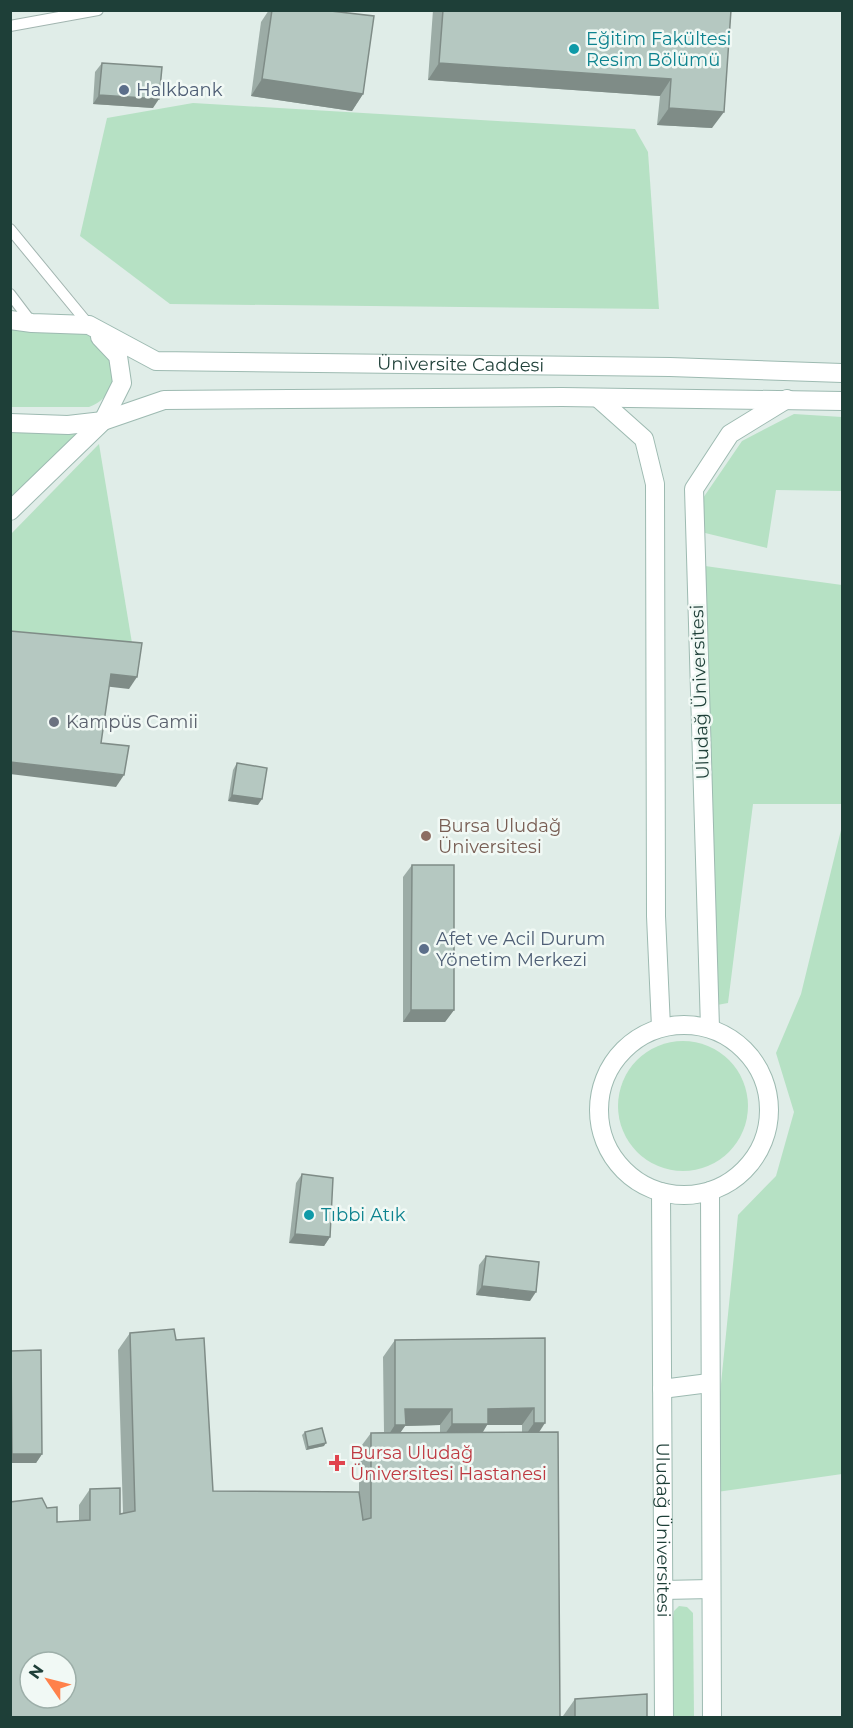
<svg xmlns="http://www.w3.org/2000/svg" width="853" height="1728" viewBox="0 0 853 1728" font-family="Montserrat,sans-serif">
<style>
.green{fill:#b6e1c4}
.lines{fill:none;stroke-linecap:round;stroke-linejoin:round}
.lane-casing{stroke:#a2b5b0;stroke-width:12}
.secondary-casing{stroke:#9dbab1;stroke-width:20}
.lane{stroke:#fff;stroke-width:10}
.secondary{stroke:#fff;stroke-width:18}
.wall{fill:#9caca6;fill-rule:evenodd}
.shaded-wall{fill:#7f8c87}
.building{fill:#b5c8c1;stroke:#7f8c87;stroke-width:1.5;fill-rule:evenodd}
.culture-dot{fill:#0f9aa8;stroke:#f1f9f5;stroke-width:2}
.service-dot{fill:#5c6f8a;stroke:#f1f9f5;stroke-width:2}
.worship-dot{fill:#6b7280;stroke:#f1f9f5;stroke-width:2}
.education-dot{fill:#8d6e63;stroke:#f1f9f5;stroke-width:2}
.health-dot{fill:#e0444e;stroke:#f1f9f5;stroke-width:2}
.labels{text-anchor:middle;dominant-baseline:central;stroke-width:5;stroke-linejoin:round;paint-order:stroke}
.culture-label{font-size:18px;fill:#0d838f;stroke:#f1f9f5;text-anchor:start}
.service-label{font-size:18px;fill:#4e5e75;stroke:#f1f9f5;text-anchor:start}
.street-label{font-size:18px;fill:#1e3f38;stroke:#f1f9f5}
.worship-label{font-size:18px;fill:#5b616d;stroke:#f1f9f5;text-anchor:start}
.education-label{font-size:18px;fill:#785e54;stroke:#f1f9f5;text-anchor:start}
.health-label{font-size:18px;fill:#be3a42;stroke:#f1f9f5;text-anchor:start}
</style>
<rect width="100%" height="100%" fill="#e0ede8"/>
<g class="green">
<path d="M193 103 635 129 648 152 659 309 170 304 80 236 107 118Z"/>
<path d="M11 322 89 325 118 356C113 379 113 398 89 407H11Z"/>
<path d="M794 414 842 417V491L776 490 767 548 701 532V501L742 441Z"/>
<path d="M103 421 11 511V423Z"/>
<path d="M99 444 134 655 11 644 10 535Z"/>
<path d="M705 566 842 585V804H753L728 1003 717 1005Z"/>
<path d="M842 826V1474L710 1493 738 1215 776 1176 794 1112 776 1053 801 994Z"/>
<circle cx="683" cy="1106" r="65"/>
<path d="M679 1606 687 1607 693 1613 694 1717 673 1718V1619L674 1611Z"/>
</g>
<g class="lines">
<defs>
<g id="lane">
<path d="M10 26 98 10"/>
<path d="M10 229 89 325"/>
<path d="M10 294 32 323"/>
</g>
<g id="secondary">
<path id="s1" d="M10 320 32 323 89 325 156 361 670 367 842 373"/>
<path d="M598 398 644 439 655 484 656 916 661 1027"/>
<path d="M10 423 68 425 103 421 164 400 562 397 842 401"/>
<path d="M10 511 103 421 122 383 118 356 100 337"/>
<circle cx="684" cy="1110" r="85"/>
<path d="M710 1028 694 489 730 434 787 399"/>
<path d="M710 1191 712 1718"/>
<path id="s2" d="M661 1192 664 1718"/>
<path d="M662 1389 709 1383"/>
<path d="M663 1590 711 1589"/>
</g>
</defs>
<use href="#lane" class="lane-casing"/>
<use href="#secondary" class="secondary-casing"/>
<use href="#lane" class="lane"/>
<use href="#secondary" class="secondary"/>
</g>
<g class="wall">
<path d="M269 10H322L363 94 352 111 251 96 261 22Z"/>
<path d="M433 10H731L712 128 657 125 660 96 428 80Z"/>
<path d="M102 63 153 108 93 104 95 72Z"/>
<path d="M237 763 258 805 228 801 233 770Z"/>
<path d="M412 865 454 1010 445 1022H403V877Z"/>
<path d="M302 1174 330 1237 324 1246 289 1243 296 1183Z"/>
<path d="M486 1256 530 1301 476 1295 479 1265Z"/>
<path d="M130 1333 176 1340 213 1491 359 1496V1449L371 1433 384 1432 383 1357 395 1340 545 1338V1423L10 1718 47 1508 57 1522 79 1521V1505L90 1489 120 1514 123 1513 118 1350ZM440 1425V1432H400L405 1426ZM487 1425H522V1432H483Z"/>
<path d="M10 1351 42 1454 36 1463H10Z"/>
<path d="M305 1432 324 1446 306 1450 302 1435Z"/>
<path d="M575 1699 647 1718H563V1716Z"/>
</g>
<g class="shaded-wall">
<path d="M439 63 671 79 660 96 428 80Z"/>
<path d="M262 79 363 94 352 111 251 96Z"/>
<path d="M99 95 159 99 153 108 93 104Z"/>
<path d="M669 108 724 112 712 128 657 125Z"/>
<path d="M111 674 137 677 129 689 103 686Z"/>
<path d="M10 762 124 775 116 787 10 774Z"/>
<path d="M232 795 262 799 258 805 228 801Z"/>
<path d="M411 1010H454L445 1022H403Z"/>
<path d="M295 1234 330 1237 324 1246 289 1243Z"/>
<path d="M482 1286 536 1292 530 1301 476 1295Z"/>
<path d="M534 1408 522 1425H487L477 1441H440L452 1424 488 1409Z"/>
<path d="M405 1409H452L440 1425 405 1426 394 1442H384Z"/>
<path d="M534 1423H545L534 1440H522Z"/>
<path d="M326 1443 324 1446 306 1450 308 1447Z"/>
<path d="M12 1454H42L36 1463H10V1457Z"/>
</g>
<g class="building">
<path d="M272 10H322L374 16 363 94 262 79Z"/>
<path d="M443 10H731L724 112 669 108 671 79 439 63Z"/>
<path d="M102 63 162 67 159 99 99 95Z"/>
<path d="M10 631 142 643 137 677 111 674 101 743 129 746 124 775 10 762Z"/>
<path d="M237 763 267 768 262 799 232 795Z"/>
<path d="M412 865H454V1010H411Z"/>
<path d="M302 1174 333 1178 330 1237 295 1234Z"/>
<path d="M486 1256 539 1262 536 1292 482 1286Z"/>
<path d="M174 1329 176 1340 204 1338 213 1491 359 1492 363 1520 371 1518V1433L558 1432 560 1718H10V1502L42 1498 47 1508 57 1507V1522L90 1520V1489L120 1488V1514L135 1511 130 1333ZM30 1662H66V1698H30Z"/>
<path d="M545 1338V1423H534V1408L488 1409V1424H452V1409H405L406 1425H395V1340Z"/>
<path d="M41 1350 42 1454H12L11 1351Z"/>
<path d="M322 1428 326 1443 308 1447 305 1432Z"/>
<path d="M647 1694V1718H575V1699Z"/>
</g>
<g class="culture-dot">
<circle cx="574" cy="49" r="6"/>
<circle cx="309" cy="1215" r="6"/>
</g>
<g class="service-dot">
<circle cx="124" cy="90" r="6"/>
<circle cx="424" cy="949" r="6"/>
</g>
<circle class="worship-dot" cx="54" cy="722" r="6"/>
<circle class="education-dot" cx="426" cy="836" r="6"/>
<path class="health-dot" d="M334 1454h6v6h6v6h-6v6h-6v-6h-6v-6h6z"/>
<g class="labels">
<g class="culture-label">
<text x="586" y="39">Eğitim Fakültesi<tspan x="586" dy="21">Resim Bölümü</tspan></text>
<text x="321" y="1215">Tıbbi Atık</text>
</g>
<g class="service-label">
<text x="136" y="90">Halkbank</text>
<text x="436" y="939">Afet ve Acil Durum<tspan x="436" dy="21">Yönetim Merkezi</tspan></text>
</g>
<g class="street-label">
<text stroke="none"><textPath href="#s1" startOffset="460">Üniversite Caddesi</textPath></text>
<text transform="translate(700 692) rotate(-92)">Uludağ Üniversitesi</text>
<text stroke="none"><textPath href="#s2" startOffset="338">Uludağ Üniversitesi</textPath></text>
</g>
<g class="worship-label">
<text x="66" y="722">Kampüs Camii</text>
</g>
<g class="education-label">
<text x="438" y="826">Bursa Uludağ<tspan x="438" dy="21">Üniversitesi</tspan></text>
</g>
<g class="health-label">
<text x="350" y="1453">Bursa Uludağ<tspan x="350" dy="21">Üniversitesi Hastanesi</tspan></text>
</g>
</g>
<rect width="853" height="1728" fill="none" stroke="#1e3f38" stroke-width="24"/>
<g transform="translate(48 1680) rotate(305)"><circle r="28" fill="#f1f9f5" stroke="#9dafa9" stroke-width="1.5"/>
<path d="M0-4.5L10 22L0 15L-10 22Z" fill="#ff814b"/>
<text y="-9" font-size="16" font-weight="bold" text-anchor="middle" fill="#1e3f38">N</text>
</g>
</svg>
